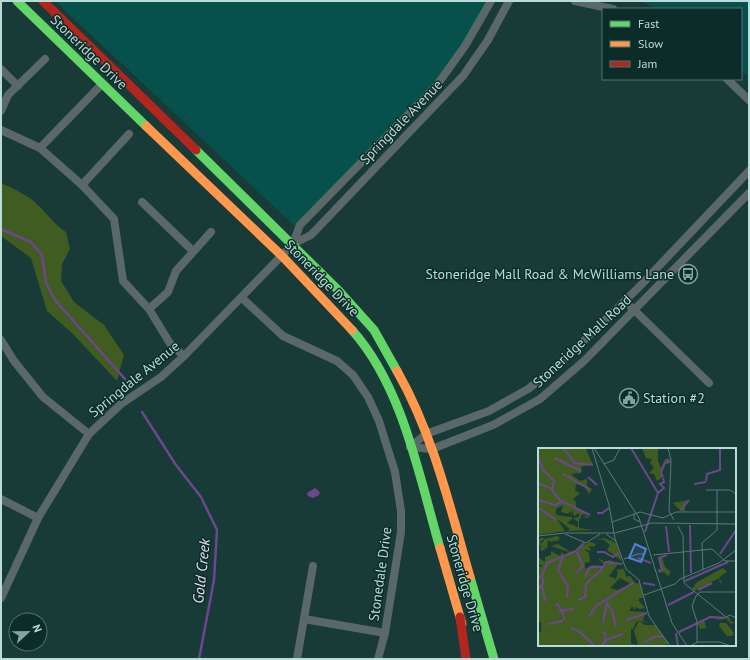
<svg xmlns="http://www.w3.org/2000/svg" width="750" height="660" viewBox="0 0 750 660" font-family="'PT Sans',sans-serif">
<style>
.built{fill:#07514c}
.green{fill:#415c21}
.water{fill:#6c478f}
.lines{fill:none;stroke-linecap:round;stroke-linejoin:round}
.stream{stroke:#6c478f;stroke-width:2.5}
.street{stroke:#5a6968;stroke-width:8}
.fast{stroke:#63d668;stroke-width:9}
.slow{stroke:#ff974d;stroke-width:9}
.jam{stroke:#b3261e;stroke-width:9}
.labels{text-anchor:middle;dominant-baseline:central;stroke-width:3;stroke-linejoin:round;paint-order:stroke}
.street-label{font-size:14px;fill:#b9dcd8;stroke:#0c2c2a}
.poi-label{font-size:14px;fill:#b9dcd8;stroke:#0c2c2a;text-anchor:end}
.water-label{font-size:15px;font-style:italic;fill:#e8def4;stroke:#0c2c2a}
.inset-river{fill:none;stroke:#6c478f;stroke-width:2}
.inset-road{fill:none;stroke:#597b78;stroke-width:1}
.view{fill:#5480d8;fill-opacity:0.15;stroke:#5480d8;stroke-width:2}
.inset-edge{fill:none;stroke:#b9dcd8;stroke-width:2}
</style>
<rect width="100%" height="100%" fill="#193b38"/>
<g class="built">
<path d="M55 1H493L455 65 298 229Z"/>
<path d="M639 1H749V77L741 70V9H659Z"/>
</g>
<path class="green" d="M1 183C14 189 28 195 39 206 48 215 55 225 66 232L70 249 62 264 61 281 74 302 104 325 124 355 117 381 72 333 47 311 31 258 1 236Z"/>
<path class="water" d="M315 488 320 492 319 495 313 498 308 496 307 493Z"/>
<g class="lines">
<g class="stream">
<path d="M1 229 31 242 42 255 46 283 55 300 125 379"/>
<path d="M142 412 176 465 201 497 217 530 214 580 199 659"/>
</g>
<g class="street">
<path d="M575 1 613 9"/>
<path d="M1 69 18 86"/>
<path d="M727 79 749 100"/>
<path d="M1 111 8 95 45 59"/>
<path d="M1 130 40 148 82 185 114 219 123 281 149 309 171 345 184 356"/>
<path d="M40 148 102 84"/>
<path d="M82 185 129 134"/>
<path d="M142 202 193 251"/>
<path d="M293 244 300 225 437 85 465 46 491 1"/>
<path d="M242 298 283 336 337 361 353 375 368 397 379 421 395 472 401 511V532L385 633 378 659"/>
<path d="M625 301 709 383"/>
<path d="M149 309 168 292 176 271 211 232"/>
<path d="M1 340 14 361 43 397 89 434"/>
<path d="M410 447 426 434 489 411 528 389 558 366 639 287 749 171"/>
<path d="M410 447 432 449 493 425 540 399 584 361 749 193"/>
<path d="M1 499 38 518"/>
<path d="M1 598 38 518 89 434 121 404 161 377 184 356 293 244 311 235 463 76 488 40 509 1"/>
<path d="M304 619 385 633"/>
<path d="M297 659 313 566"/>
</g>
<g class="fast">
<path d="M17 1 146 126"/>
<path d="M196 150 339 291 374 330 397 371"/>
<path d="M352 330C403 387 419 476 440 548"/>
<path d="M470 577 494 659"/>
</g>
<g class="slow">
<path d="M146 126 282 256 352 330"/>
<path d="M397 371C433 434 450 507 470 577"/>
<path d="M440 548 462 624"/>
</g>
<g class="jam">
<path d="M43 1 196 150"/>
<path d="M460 617 466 659"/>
</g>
</g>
<defs>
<symbol id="bus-ring" viewBox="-11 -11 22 22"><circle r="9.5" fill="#0c2c2a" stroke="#81a4a0" stroke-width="1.5"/><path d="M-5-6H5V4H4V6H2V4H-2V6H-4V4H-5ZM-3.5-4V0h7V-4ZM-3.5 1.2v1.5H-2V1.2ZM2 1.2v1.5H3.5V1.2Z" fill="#81a4a0"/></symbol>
<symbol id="civic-ring" viewBox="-11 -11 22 22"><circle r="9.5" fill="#0c2c2a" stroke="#81a4a0" stroke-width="1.5"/><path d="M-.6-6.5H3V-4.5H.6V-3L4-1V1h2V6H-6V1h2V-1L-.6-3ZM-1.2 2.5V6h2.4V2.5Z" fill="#81a4a0"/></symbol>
</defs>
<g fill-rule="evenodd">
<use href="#bus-ring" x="677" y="263" width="22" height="22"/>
<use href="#civic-ring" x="618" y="387" width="22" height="22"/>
</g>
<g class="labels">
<g class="street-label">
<text transform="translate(89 52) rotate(44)">Stoneridge Drive</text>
<text transform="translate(401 122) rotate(-46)">Springdale Avenue</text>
<text transform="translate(322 278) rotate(46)">Stoneridge Drive</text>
<text transform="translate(582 341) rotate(-43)">Stoneridge Mall Road</text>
<text transform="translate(134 379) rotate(-39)">Springdale Avenue</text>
<text transform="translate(380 574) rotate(-82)">Stonedale Drive</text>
<text transform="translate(465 583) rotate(74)">Stoneridge Drive</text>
</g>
<g class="poi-label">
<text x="674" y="274">Stoneridge Mall Road &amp; McWilliams Lane</text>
<text x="643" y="398" text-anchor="start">Station #2</text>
</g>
<g class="water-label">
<text transform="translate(201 571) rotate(-84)">Gold Creek</text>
</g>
</g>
<g transform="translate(538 448)">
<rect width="198" height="198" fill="#193b38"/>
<path d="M0 0 48 1 55 17 44 18 43 25 33 26 42 33 49 31V38L54 41 51 46 47 39 38 36 37 43 42 45 35 51 38 54V59L52 67 46 66 43 68V71L48 69 46 67 52 69 41 71V80L55 82 31 83V80L19 71 27 83 0 87ZM25 57 23 64 30 66 33 63 34 68V62L36 68 41 65V69L35 70 40 74V79L29 75 35 70 33 69 18 67V61ZM104 0H120V13L123 20 127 11H132V14L127 16 123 24 125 29 119 33 116 26 111 25 116 20 112 15 114 11 108 10ZM151 52 147 57V63H143L135 55ZM19 88 22 90 19 93H16L18 91 13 94 10 92 9 100 5 101H9L3 103 2 99 5 98 0 97 2 90H7L2 94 3 96 7 91ZM66 90 78 95 84 113 69 102 72 97 66 92 59 91ZM46 94 44 98 52 94 58 96 56 99 51 98 53 103 46 101 51 105 52 114 47 115V121L55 117 65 118V115L62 113 60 110 67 114 71 112 82 116 86 114 84 117 80 116 71 128 78 131 80 124 78 122 86 121 88 129 92 128 97 135H102L105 150H101V153L107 160 102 161 98 159 96 162 94 158 91 163 107 164 105 173 114 175 99 173 95 181H93V196L100 197 96 183 101 173 107 177H117L131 195 125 198H0V182L3 185V174H0V134H3L0 133V119L6 118 0 116V109L7 114V109L13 107V103L22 108 24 104 27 108 31 104 13 98 20 96 32 104 38 102 32 106 40 103 38 101ZM82 130 93 136 79 142 72 140ZM124 109 127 119 133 124 130 128 126 124 120 125 124 122 121 110ZM185 120 189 124 181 129 184 135H182L181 130 156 143 154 141 159 134ZM172 168 191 169 193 174H198L193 176 188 170 182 172 173 169 166 172 168 180 162 181 160 176ZM182 175H188L196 185 194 188H189L181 178Z" fill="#415c21" fill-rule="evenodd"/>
<path class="inset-river" d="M25 0 37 15 55 17M93 0 120 45M0 8 5 22 16 33 14 42M17 10 43 23M25 26 51 41M50 29 59 37M125 29 123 24 127 15 131 14 129 11M168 33 169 26 182 22V0M0 35 12 40 23 53 52 67M156 36 168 34M120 45 126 40 122 36 126 34 125 30M0 52 17 57 24 54M1 60 18 72M143 62 151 52M59 65H64L71 60M152 77 153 125M128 78 131 104M107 84 120 45M59 104H66L75 109 81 105M182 106 198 82M25 109 20 122 30 138 29 150M100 110 113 115M120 123 124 122 121 110 129 107M38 125 45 118 39 104M47 129 52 119H64M0 130 4 128 9 115 38 103 46 95M147 133 190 114M105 135 117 137M4 137 7 153M0 141 5 136V130M160 142 174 135M40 152 47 149 48 136 63 122 68 114 84 116M69 156 74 162 78 179M130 157 156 144M17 158 20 156 24 165M51 168 58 158 96 134M26 172 25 162 36 161M88 172 109 165M65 175 69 153M10 176 25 173M33 180 41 183 57 198M64 184 68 186 67 194M141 184 172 169 187 170M138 185 140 198M106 194 119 188 125 189M63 198 70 191 85 186"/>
<path class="inset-road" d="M54 0 71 57 77 91 88 121 101 132 111 168 132 198M56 0 101 70 134 175 149 198M130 0 133 12 131 63 136 72M66 16 76 12 82 0M168 42H192L198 46M96 65V71L102 74M74 74 102 64 125 70 138 64H198M140 78 145 88 146 135 188 169 192 167 198 170M27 86 48 95 62 86M68 86 79 94M0 88 27 85H77L114 75 198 76M115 107 174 101 187 113H198M86 111 100 106H107M165 122 164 95 179 82V42M106 147 137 136 142 131 181 115 198 102M159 195V174L154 158 158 148 162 144H198M152 198 160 194H182L192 198"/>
<path class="view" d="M97 96 108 101 103 114 91 110Z"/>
<rect width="198" height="198" class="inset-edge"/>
</g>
<rect width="750" height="660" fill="none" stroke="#b9dcd8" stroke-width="4"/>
<rect x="602" y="8" width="140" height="72" fill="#0c2c2a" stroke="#517270"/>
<rect x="610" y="21" width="20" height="6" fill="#63d668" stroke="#517270"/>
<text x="638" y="28" font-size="12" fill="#b9dcd8">Fast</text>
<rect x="610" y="41" width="20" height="6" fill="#ff974d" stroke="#517270"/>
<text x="638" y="48" font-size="12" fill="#b9dcd8">Slow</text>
<rect x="610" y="61" width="20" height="6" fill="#b3261e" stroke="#517270"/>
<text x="638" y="68" font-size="12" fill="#b9dcd8">Jam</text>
<g transform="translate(28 632) rotate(68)"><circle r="19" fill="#0c2c2a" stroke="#517270"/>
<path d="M0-3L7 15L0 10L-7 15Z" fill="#81a4a0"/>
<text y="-6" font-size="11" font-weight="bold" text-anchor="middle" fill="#b9dcd8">N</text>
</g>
</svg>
